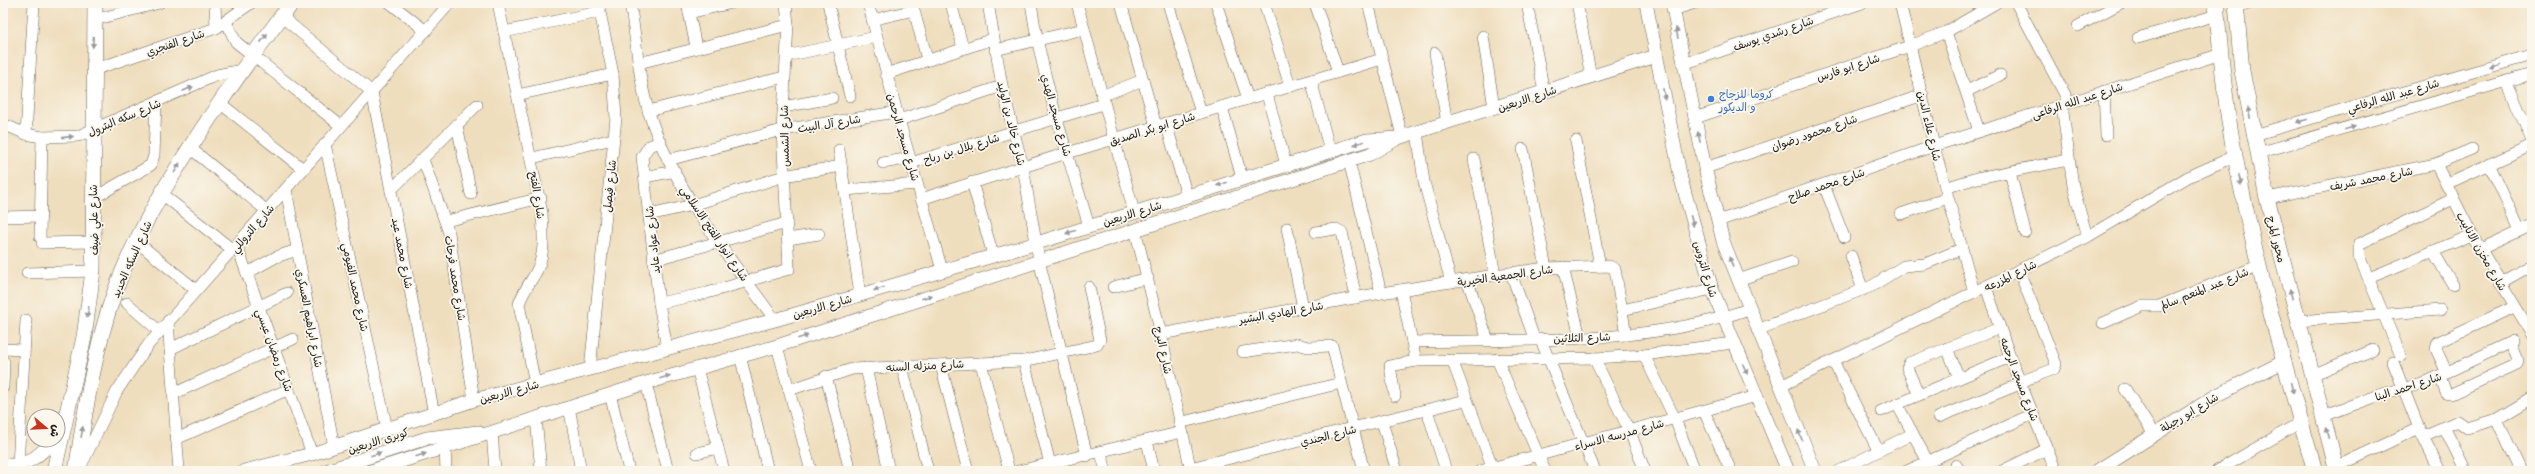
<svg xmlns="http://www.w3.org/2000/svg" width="2535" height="474" viewBox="0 0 2535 474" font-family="Mali,'Playpen Sans Arabic',sans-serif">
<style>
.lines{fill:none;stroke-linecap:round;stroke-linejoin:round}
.minor-casing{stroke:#666054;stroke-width:12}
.tertiary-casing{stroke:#666054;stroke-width:14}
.secondary-casing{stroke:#666054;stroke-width:16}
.minor{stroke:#fff;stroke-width:11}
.tertiary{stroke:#fff;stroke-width:13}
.secondary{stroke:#fff;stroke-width:15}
.oneway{fill:#999}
.shop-dot{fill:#3f7fe0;stroke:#fbf7ec;stroke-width:1.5}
.labels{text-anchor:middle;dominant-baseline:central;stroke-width:3.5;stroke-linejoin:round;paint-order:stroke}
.street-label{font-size:11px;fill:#1c1c1c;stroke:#fbf7ec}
.shop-label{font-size:11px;fill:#366cbe;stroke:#fbf7ec;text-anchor:start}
</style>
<rect width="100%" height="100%" fill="#fbf7ec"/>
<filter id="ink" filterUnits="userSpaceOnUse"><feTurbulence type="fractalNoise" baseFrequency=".025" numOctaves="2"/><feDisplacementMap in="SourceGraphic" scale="8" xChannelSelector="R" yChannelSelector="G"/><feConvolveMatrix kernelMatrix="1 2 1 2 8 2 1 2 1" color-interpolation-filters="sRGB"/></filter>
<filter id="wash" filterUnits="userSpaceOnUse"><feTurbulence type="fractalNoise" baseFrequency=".012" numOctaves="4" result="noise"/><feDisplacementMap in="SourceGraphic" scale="16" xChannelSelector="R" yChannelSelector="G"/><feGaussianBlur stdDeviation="0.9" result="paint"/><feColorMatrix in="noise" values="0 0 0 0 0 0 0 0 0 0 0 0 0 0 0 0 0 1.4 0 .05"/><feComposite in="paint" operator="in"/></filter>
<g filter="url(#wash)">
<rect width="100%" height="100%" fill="#efdebd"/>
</g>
<g filter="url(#ink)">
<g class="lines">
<defs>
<g id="minor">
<path d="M215 3 216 28"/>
<path d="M390 3 426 31"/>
<path d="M498 3 542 213C543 234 546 255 535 274 529 284 523 292 519 304L535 384"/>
<path d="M630 3C637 41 638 82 651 119 677 194 729 257 775 320"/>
<path d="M687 3 696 47"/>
<path d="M828 3 850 96"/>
<path d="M868 3 899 120 942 270"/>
<path d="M912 3 927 59"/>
<path d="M951 3 963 48"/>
<path d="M988 3 1002 86 1023 167 1039 260 1087 456"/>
<path d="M1031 3C1042 79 1067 152 1089 226"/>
<path d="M1077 3 1134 212"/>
<path d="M1121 3 1156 126"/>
<path d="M1168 3 1201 113"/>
<path d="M1216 3 1248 99"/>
<path d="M1264 3 1290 86"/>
<path d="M1315 3 1338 72"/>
<path d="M1368 3 1402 136"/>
<path d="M1527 3 1544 92"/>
<path d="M1577 3 1591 77"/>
<path d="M1900 3 1934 146 1974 292"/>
<path d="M2016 3 2069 102"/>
<path d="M2236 6 2251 3"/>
<path d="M1673 10 1695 3"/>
<path d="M689 13 732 3"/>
<path d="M281 16 372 92 434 414"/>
<path d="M94 20 159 3"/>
<path d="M872 20 914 10"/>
<path d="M226 22 236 42 341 126"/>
<path d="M2078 26 2121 3"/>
<path d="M504 32 599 12"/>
<path d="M1946 32 1979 131"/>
<path d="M1483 36 1494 108"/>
<path d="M2138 38 2217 15"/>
<path d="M995 50 1084 29"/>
<path d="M1435 53 1447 123"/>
<path d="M786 56 876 37"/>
<path d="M639 63 788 25"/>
<path d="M1683 64 1862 3"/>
<path d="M93 70 216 28 251 3"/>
<path d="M886 74 993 39"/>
<path d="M1311 80 1330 151"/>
<path d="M2507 82 2532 141"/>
<path d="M1967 91 2000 75"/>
<path d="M2104 91 2106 135"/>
<path d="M1267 94 1286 165"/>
<path d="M517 95 613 74"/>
<path d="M1101 96 1143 80"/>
<path d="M220 103 303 169"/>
<path d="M2062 105 2073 186 2087 237"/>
<path d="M783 107 832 98"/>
<path d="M1222 107 1242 178"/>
<path d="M648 111 784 77"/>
<path d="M1695 118 1910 46 1946 32 1996 3"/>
<path d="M899 120 1002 86"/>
<path d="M1166 123 1187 196"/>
<path d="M3 124 26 134 42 137 78 136 217 75 242 70"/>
<path d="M457 125 471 194"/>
<path d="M1417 132 1424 182 1451 282"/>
<path d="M26 134 34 3"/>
<path d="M2254 135 2532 55"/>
<path d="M1576 141 1600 266"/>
<path d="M661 142 649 146 642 157 659 303 667 349"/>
<path d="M325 144 387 429"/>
<path d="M189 147 267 211"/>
<path d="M1523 149 1546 268"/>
<path d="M839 150 860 295"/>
<path d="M2258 153 2532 74"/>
<path d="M532 158 613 139"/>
<path d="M423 159 449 233 474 400"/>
<path d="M1474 159 1495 275"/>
<path d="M668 160 782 130 896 112"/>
<path d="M1349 161 1381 293"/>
<path d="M883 163 910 158"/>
<path d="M911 163 1103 104"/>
<path d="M2436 164 2472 235 2532 334"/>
<path d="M2489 164 2520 230"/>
<path d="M1705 168 1923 95"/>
<path d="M2010 172 2025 232"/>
<path d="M645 177 675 171"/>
<path d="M972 182 993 255"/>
<path d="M2446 184 2532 145"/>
<path d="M1824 185 1844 237"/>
<path d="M1945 188 1977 178 2068 160"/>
<path d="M286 189 334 447"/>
<path d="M391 190 477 105"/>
<path d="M845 190 917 184"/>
<path d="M162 194 233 250"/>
<path d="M2267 198 2436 164 2472 149"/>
<path d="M92 199 151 165 154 155 156 103"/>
<path d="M921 199 1067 153 1382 59"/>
<path d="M1901 214 1948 198"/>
<path d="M649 215 693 205 784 176 841 166"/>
<path d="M3 217 41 216"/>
<path d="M446 221 541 198"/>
<path d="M1718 221 1934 146 2221 54"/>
<path d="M1287 228 1303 308"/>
<path d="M1135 229 1161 334 1191 471"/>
<path d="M1316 232 1336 229 1342 232 1356 298"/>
<path d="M40 237 42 137"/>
<path d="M788 239 819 234"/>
<path d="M137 242 196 290"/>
<path d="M42 243 93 242"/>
<path d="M237 246 312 454"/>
<path d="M2481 249 2532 225"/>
<path d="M2433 251 2453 285"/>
<path d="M1851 256 1863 290"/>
<path d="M653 260 787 223"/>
<path d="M1563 267 1580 337"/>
<path d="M2019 271 2056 364 2054 369 2020 382"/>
<path d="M27 273 93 271"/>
<path d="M247 273 276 257 297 250"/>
<path d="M1511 273 1534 338"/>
<path d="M2369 278 2472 235"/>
<path d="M1467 279 1488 340"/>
<path d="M1738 280 1792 262"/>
<path d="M2500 283 2532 265"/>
<path d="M1113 287 1148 278"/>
<path d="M1986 287 2010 357 2056 471"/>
<path d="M127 303 159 331"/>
<path d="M659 303 707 293 789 269 782 130 788 25 786 3"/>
<path d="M1622 310 1712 289"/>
<path d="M168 321 179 471"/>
<path d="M2298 321 2440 310"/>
<path d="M2103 323 2142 306H2159L2260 265"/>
<path d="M1757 330 1872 286 1904 266 1925 264 1961 249"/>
<path d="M1161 334 1381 293 1495 275 1546 268 1609 266 1615 269 1626 335"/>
<path d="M1540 338 1595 471"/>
<path d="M1412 342C1522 339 1645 346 1749 309"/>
<path d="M777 346 811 471"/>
<path d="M1947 348 1959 378"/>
<path d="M3 349 24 350"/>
<path d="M170 349 287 293"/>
<path d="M1243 352 1297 344 1308 347 1332 346 1364 471"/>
<path d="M740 355 768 471"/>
<path d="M1644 355 1675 419 1695 471"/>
<path d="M2401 356 2359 256V244L2453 199"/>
<path d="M1594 358 1630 432 1645 471"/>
<path d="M1497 359 1545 471"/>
<path d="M1452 360 1494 471"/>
<path d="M1024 361 1050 464"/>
<path d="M1416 361 1594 358 1644 355 1733 343"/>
<path d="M1833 361 1878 450"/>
<path d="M2393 362 2419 428 2440 471"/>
<path d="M981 363 1009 471"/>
<path d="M941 365 968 471"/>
<path d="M902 366 928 471"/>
<path d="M697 368 724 471"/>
<path d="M866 368 889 471"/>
<path d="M590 369 616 118 613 74 598 3"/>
<path d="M2447 373 2436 349 2438 342 2514 307"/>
<path d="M2312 375 2373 350"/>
<path d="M826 376 850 471"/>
<path d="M2440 376 2446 393 2451 394 2517 364 2518 361 2510 343"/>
<path d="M646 383 668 471"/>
<path d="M1781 386 2087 237 2188 177 2235 156"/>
<path d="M3 387 4 362"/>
<path d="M2125 389 2153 433"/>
<path d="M789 390 852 369 1024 361 1097 345 1100 340 1089 287"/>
<path d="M173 394 293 339"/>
<path d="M610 394 629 471"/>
<path d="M1919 395 1907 368 1909 363 2000 328"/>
<path d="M1395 396 1390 366 1416 361 1401 290"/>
<path d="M1897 404 1927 460"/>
<path d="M569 407 581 471"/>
<path d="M1427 410 1446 471"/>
<path d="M1704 411 1731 471"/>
<path d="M1881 411 2010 357"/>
<path d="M2323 416 2385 393 2422 384 2513 341"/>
<path d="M1939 417 2020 384"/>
<path d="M536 418 541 471"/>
<path d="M2497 419 2521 471"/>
<path d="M1382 422 1397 471"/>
<path d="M1179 423 1341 383"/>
<path d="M2444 427 2466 471"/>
<path d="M492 432 495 471"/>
<path d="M2423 436 2458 421 2467 428 2497 419 2532 398"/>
<path d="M176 439 289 389"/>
<path d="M1147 441 1154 471"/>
<path d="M445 447 446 471"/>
<path d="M697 453 718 448"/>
<path d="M1101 453 1106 471"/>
<path d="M1956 465 1960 471"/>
<path d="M18 466 26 320"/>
<path d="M2336 467 2419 428"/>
<path d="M80 468 117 391 148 345 450 3"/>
<path d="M1190 468 1466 400"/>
<path d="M1018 471 1182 432"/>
<path d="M1480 471 1757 396"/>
<path d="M1839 471 1912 434"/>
<path d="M1907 471 2033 414"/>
<path d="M2002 471 2047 449"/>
<path d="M2217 471 2301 422"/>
</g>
<g id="tertiary">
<path d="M1646 3 1681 179 1712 289 1788 471"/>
<path d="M1672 3 1705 168 1723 241 1815 471"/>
<path d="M3 465C29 466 37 457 55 440"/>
<path d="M244 471 312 454 474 400 775 320 1037 243 1367 140 1398 138"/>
<path d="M326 471 427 438 478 432"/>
<path d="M371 471 646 383 777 346 1370 154 1398 138 1656 56"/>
<path d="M2097 471 2217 395 2285 361"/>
</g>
<g id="secondary">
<path d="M2216 3C2221 54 2225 106 2235 156 2255 262 2285 368 2315 471"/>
<path d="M2236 3 2242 71 2267 198 2337 471"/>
<path d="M54 471 84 337 93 271 95 3"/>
<path d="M76 471C85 411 94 351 114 294 138 226 179 163 219 104 243 69 266 36 292 3"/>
</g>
</defs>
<use href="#minor" class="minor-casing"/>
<use href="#tertiary" class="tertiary-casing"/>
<use href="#secondary" class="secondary-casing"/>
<use href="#minor" class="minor"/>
<use href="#tertiary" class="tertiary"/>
<use href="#secondary" class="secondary"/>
</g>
<defs><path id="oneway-solid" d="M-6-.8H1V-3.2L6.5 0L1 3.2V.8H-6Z"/></defs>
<g class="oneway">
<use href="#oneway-solid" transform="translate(1677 33) rotate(-100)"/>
<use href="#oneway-solid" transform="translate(264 38) rotate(-53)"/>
<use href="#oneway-solid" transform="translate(93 42) rotate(92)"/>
<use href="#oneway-solid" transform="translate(2495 66) rotate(164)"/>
<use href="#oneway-solid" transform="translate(188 89) rotate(-23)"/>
<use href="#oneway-solid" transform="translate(1664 94) rotate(79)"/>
<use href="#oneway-solid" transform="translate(2249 113) rotate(-102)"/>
<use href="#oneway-solid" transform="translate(2302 121) rotate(164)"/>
<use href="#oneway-solid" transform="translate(2350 128) rotate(-16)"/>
<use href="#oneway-solid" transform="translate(68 137) rotate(-6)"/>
<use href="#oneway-solid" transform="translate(1699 137) rotate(-102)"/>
<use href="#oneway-solid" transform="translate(1359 143) rotate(163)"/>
<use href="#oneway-solid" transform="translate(177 168) rotate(-60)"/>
<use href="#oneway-solid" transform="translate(2240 180) rotate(78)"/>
<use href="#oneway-solid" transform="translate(1222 184) rotate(162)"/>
<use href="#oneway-solid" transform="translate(1692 221) rotate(75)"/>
<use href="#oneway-solid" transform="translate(1071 232) rotate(161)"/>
<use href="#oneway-solid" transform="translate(1731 262) rotate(-110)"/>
<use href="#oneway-solid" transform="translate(879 289) rotate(163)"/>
<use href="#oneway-solid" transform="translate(2291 294) rotate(-104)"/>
<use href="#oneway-solid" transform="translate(927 297) rotate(-18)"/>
<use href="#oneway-solid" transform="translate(88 312) rotate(98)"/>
<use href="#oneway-solid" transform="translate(803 337) rotate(-18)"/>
<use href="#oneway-solid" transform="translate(1745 369) rotate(66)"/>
<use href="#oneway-solid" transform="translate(665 377) rotate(-16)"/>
<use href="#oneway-solid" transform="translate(2292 388) rotate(76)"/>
<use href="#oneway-solid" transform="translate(82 432) rotate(-81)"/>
<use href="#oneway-solid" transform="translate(2327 433) rotate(-105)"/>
<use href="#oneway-solid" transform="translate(1800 435) rotate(-112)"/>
<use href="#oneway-solid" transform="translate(376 454) rotate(-18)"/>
<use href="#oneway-solid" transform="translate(421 455) rotate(-18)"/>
</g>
</g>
<circle class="shop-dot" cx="1711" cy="99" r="4"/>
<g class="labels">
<g class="street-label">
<text transform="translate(1773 33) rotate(-19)">شارع رشدي يوسف</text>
<text transform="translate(175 42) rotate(-19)">شارع الفنجري</text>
<text transform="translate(1848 67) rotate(-18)">شارع ابو فارس</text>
<text transform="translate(2393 95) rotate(-16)">شارع عبد الله الرفاعي</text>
<text transform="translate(1527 98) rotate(-18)">شارع الاربعين</text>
<text transform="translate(2077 100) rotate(-18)">شارع عبد الله الرفاعى</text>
<text transform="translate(1057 115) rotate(74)">شارع مسجد الهدي</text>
<text transform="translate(124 117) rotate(-23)">شارع سكه البترول</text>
<text transform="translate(829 123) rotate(-9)">شارع آل البيت</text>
<text transform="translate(1012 123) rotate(76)">شارع خالد بن الوليد</text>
<text transform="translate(1930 126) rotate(77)">شارع علاء الدين</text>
<text transform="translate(1152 128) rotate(-17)">شارع ابو بكر الصديق</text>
<text transform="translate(1814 132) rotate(-19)">شارع محمود رضوان</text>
<text transform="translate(784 136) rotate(-91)">شارع الشمس</text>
<text transform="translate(904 137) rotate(74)">شارع مسجد الرحمن</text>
<text transform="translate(961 148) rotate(-17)">شارع بلال بن رباح</text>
<text transform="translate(2371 178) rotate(-11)">شارع محمد شريف</text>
<text transform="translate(1826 184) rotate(-19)">شارع محمد صلاح</text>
<text transform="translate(609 186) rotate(-84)">شارع فيصل</text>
<text transform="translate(538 195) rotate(81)">شارع الفتح</text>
<text transform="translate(1132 213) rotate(-17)">شارع الاربعين</text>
<text transform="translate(93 220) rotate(-91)">شارع علي ضيف</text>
<text transform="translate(252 228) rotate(-49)">شارع التروللي</text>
<text transform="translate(715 233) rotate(56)">شارع انوار الفتح الاسلامي</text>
<text transform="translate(2277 239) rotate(76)">محور المرج</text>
<text transform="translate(652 240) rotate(-96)">شارع عواد عايد</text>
<text transform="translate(2482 251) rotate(60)">شارع مخزن الانابيب</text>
<text transform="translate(403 253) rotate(79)">شارع محمد عيد</text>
<text transform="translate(131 259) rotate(-66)">شارع السكه الحديد</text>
<text transform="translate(1706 269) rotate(73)">شارع التروس</text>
<text transform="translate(1505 275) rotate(-8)">شارع الجمعية الخيرية</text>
<text transform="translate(2010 275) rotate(-26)">شارع المزرعه</text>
<text transform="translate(456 278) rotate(81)">شارع محمد فرحات</text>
<text transform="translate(356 287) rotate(78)">شارع محمد الفيومي</text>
<text transform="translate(2204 288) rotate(-22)">شارع عبد المنعم سالم</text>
<text transform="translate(822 306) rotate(-16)">شارع الاربعين</text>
<text transform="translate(1281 312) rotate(-10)">شارع الهادي البشير</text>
<text transform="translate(310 318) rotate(79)">شارع ابراهيم العسكري</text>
<text transform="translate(1582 337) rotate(-2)">شارع الثلاثين</text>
<text transform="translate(275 350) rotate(70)">شارع رمضان عيسي</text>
<text transform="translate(1164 350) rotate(78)">شارع البرج</text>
<text transform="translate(925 365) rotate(-3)">شارع منزله السنه</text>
<text transform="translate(2020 379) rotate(69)">شارع مسجد الرحمه</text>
<text transform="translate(2408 386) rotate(-18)">شارع احمد البنا</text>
<text transform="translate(509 391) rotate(-15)">شارع الاربعين</text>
<text transform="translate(2189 412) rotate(-31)">شارع ابو رجيلة</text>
<text transform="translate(1619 434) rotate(-15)">شارع مدرسه الاسراء</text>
<text transform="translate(1328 435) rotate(-14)">شارع الجندي</text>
<text transform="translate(378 440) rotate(-17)">كوبرى الاربعين</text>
</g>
<g class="shop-label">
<text x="1719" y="93">كروما للزجاج<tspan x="1719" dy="13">و الديكور</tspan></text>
</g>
</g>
<rect width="2535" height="474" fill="none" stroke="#fbf7ec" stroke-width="16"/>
<g transform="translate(46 428) rotate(109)"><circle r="19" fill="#fbf7ec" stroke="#a29f99"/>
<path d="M0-3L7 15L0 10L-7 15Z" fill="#c8321e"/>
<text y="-6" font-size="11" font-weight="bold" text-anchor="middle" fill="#1c1c1c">ش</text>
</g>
</svg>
